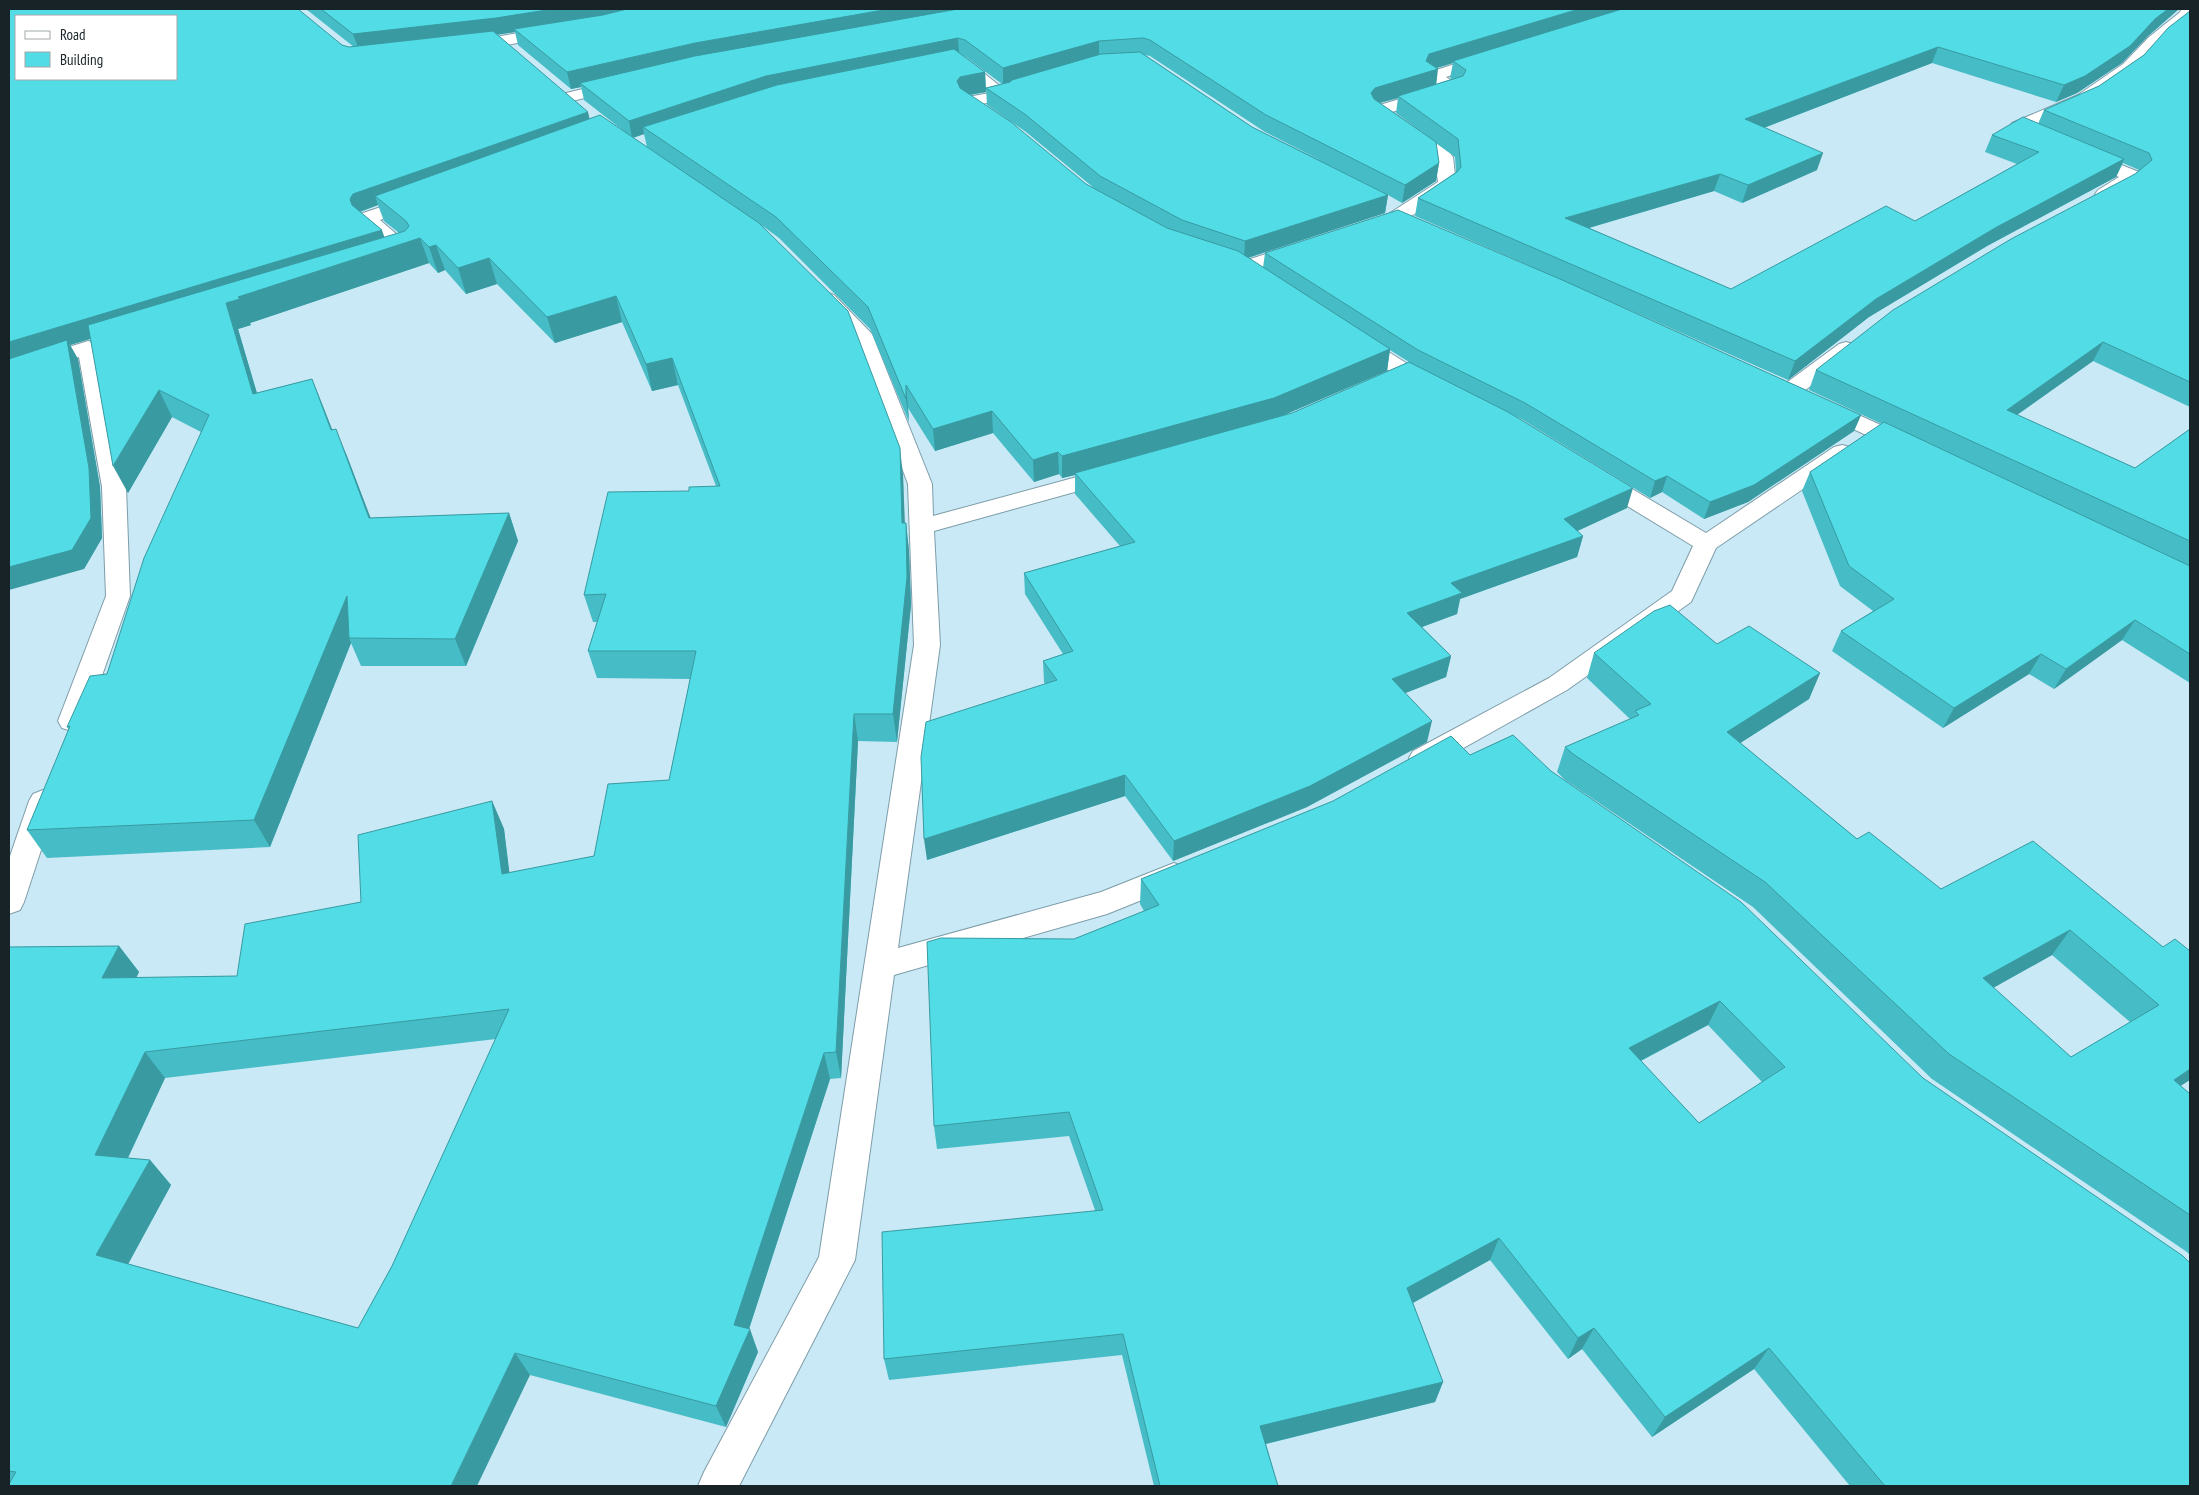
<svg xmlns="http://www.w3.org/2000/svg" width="2199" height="1495" viewBox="0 0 2199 1495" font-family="'PT Sans Narrow',sans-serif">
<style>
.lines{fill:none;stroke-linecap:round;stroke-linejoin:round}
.minor-casing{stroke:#7e9da9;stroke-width:2}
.minor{fill:#fff;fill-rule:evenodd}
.wall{fill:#46bdc6;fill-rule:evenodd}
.shaded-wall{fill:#399aa1}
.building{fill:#51dce6;stroke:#399aa1;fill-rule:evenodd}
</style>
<rect width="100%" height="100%" fill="#c8e9f5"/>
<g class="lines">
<defs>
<g id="minor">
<path d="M2182 9H2190V19L2159 43 2135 70 2090 101 2032 127 2045 132 2048 136 2045 140C2035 142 2016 136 2010 127L2012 123 2078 95 2123 64 2149 37 2179 13Z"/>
<path d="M554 27 559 29 562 32 559 35 501 46 496 44 493 41 496 38 501 36Z"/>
<path d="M1486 54 1492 56 1494 59 1492 62 1446 77 1462 88 1460 91 1392 112 1450 153 1453 157 1456 184 1453 188 1404 221 1397 223 1390 221 1388 217 1390 213 1438 182 1435 159 1371 111 1373 107 1440 87 1425 76 1427 73Z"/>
<path d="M959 56 965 58 1011 95 1009 98 982 104 998 117 996 121H984L960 102 962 98 990 93 956 66 949 65 947 62 949 59Z"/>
<path d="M620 80 626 82 628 85 626 88 568 102 562 100 560 97 562 94Z"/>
<path d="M2086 151 2139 172 2142 176 2139 180C2127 187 2112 202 2098 198L2095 194 2098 190 2119 177 2080 160 2077 156 2080 152Z"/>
<path d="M417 195 423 196 426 200 423 204 380 220 416 251 413 255C403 258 394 262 384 259L381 255 384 251 392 249 358 218 360 214Z"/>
<path d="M1300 243 1307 245 1310 249 1307 253 1244 273 1213 263 1210 259 1213 255 1220 253 1244 261Z"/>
<path d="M827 293 834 295 872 334 932 484 933 516 1110 468 1118 470 1121 475 1118 480 934 531 940 645 898 948 1101 892 1174 863 1184 867 1189 875 1184 883 1107 914 894 975 855 1260 739 1486H698L704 1472 819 1257 914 645 908 484 853 336 817 299 820 295Z"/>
<path d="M1358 335 1365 337 1414 368 1439 379 1442 384 1439 389C1416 394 1371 358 1351 345L1348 341 1351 337Z"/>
<path d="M88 341 95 343 98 347 126 487 130 596 86 721 82 728 72 731 62 728 58 721 106 596 102 487 79 357 9 379V366Z"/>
<path d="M1846 342 1853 344 1856 348 1853 352 1798 396 1790 397 1782 396 1779 391 1782 386 1839 344Z"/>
<path d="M1823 399 1914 440 1917 445 1914 450 1906 452 1898 450 1815 411 1812 406 1815 401Z"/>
<path d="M1842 445 1850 447 1853 452 1850 457 1716 548 1691 602 1567 690 1433 765 1423 768 1413 765 1409 758 1413 751 1549 678 1672 591 1693 546 1591 484 1588 479 1591 474 1599 472 1607 474 1706 533 1834 447Z"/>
<path d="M43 790 53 794 57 801 24 902 20 910 9 914V859L29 801 33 794Z"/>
</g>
</defs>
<use href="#minor" class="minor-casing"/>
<use href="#minor" class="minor"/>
</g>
<g class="wall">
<path d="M9 9 342 45 349 47H354L306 9H2179L2148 36 2122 63 2077 93 2056 102 1932 63 1764 128 1817 170 1742 203 1714 191 1589 228 1731 289 1915 221 2017 164 1985 152 1992 135 2038 124 2044 110 2099 86 2144 55 2190 11V407L2093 361 2017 415 2135 468 2190 429V683L2122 640 2054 689 2029 674 1943 728 1832 651 1841 631 1873 611 1840 586 1802 491 1810 472 1882 424 1809 390 1816 370 2135 174 2139 170 2123 163 2116 177 1987 246 1869 317 1788 380 1591 293 1861 415 1854 431 1748 502 1704 519 1662 492 1650 498 1521 419 1511 414 1627 508 1577 531 1583 536 1577 557 1460 599 1457 614 1422 627 1451 656 1446 677 1405 693 1427 742 1307 807 1173 861 1125 796 927 860 1045 684 1044 682 1043 661 1063 654 1025 594 1024 573 1120 546 1075 494V475L1062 478 1059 474 1034 482 993 433 935 451 908 408 909 422 870 329 779 238 760 224 903 475 904 523H906L909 551 911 605 897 742 858 741 841 1078 830 1079 749 1329 758 1352 726 1427 530 1375 9 1486V947L119 946 139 972 136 978 237 976 361 902 492 801 504 829 509 873 594 856 669 780 690 679 597 678 588 651 597 622H593L584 595 689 491 716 486 678 385 652 391 622 322 555 343 497 284 466 294 445 270 438 273 429 263 250 323 251 325 238 329 257 393 312 379 332 430 347 456 370 518 509 513 518 541 466 666H361L351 643 270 847 47 858 27 830 69 730 67 727 107 674 201 432 172 417 128 493 90 339 70 345 78 359 100 487 102 538 84 569ZM515 32 518 45 571 89 581 87 584 100 625 132 590 119 497 35ZM1145 55 1150 56 1265 132 1322 161 1252 127ZM963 56 966 57 1002 84 986 88 987 105 1026 132 1094 188 1086 184 970 95 986 92 985 72ZM1453 63 1450 78 1452 79 1436 84 1437 68ZM1398 98 1396 113 1433 140 1379 103ZM644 134 647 147 633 138ZM1436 143 1455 157 1456 172 1418 198 1415 216 1530 266 1265 253 1263 268 1248 258 1385 213 1388 195 1402 203 1436 181 1439 163ZM378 205 384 221 399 233 384 238 360 212ZM1390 350 1409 362 1292 413 1282 416 1387 371ZM496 1039 392 1266 358 1328 128 1264 171 1185 150 1160 128 1158 165 1078Z"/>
<path d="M1717 644 1820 673 1809 699 1740 743 1857 839 1941 889 2163 947 2181 1086 2190 1094V1255L2187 1252 1932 1079 1753 907 1565 780 1557 772 1565 747 1630 719 1587 678 1594 653ZM2052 955 2130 1022 2071 1057 1993 988Z"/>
<path d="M1513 735 2190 1486H1850L1754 1369 1652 1437 1582 1349 1568 1359 1490 1260 1413 1303 1443 1382 1435 1402 1266 1444 1278 1486H1154L1122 1355 889 1380 884 1359 1095 1210 1069 1136 937 1149 934 1126 1074 939 1144 911 1140 904 1141 879 1470 755ZM1708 1025 1762 1082 1699 1123 1641 1061Z"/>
</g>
<g class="shaded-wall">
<path d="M553 9H645L514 29 515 32 501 34 359 50 353 34Z"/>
<path d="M889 9H982L580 83 581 87 571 89 567 72 695 43Z"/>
<path d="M1579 9H1627L1453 61V63L1426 71 1438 69 1436 86 1398 96V98L1372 105 1371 93 1375 88 1426 61 1429 54Z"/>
<path d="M2168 9H2179L2148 36 2122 63 2077 93 2056 102 2064 85Z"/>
<path d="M958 38 959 54 643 127 644 134 632 138 629 121 766 76Z"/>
<path d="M1099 41V57L1003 85V68Z"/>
<path d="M1938 47 1932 63 1740 137 1745 119Z"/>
<path d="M985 72 986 92 962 96 957 81 960 77Z"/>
<path d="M588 112 592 129 375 196 378 205 359 212 356 217 350 199 353 194Z"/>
<path d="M1823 153 1817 170 1742 203 1748 185Z"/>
<path d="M2124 159 2116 177 1987 246 1869 317 1788 380 1795 361 1876 299 1995 228Z"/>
<path d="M1439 163 1436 181 1402 203 1405 185Z"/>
<path d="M1720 174 1714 191 1561 236 1565 218Z"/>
<path d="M1388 195 1385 213 1244 259 1245 241Z"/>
<path d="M382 230 388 248 70 345 78 359 100 487 102 538 84 569 9 590V342Z"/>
<path d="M420 238 429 263 250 323 251 325 238 329 265 421 253 394 226 303 238 297Z"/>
<path d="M436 245 445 270 438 273 429 247Z"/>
<path d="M489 258 497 284 466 294 458 268Z"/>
<path d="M616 296 622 322 555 343 547 317Z"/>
<path d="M2103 342 2093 361 1997 429 2007 410Z"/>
<path d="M1390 349 1387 371 1272 420 1075 473V475L1062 478V456Z"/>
<path d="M672 358 678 385 652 391 646 364Z"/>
<path d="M312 379 323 406 343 457 331 430Z"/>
<path d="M906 385 908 408 909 422 906 399Z"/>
<path d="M159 390 172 417 128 493 113 466Z"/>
<path d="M992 411 993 433 935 451 933 429Z"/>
<path d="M1861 415 1854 431 1748 502 1704 519 1710 502Z"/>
<path d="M336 429 347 456 381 545 369 518Z"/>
<path d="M900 448 903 475 906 551 902 523Z"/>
<path d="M1058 452 1059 474 1034 482 1033 460Z"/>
<path d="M1667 476 1662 492 1650 498 1655 481Z"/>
<path d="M1633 488 1627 508 1558 540 1564 519Z"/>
<path d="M509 513 518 541 466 666 455 639Z"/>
<path d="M906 523 909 551 911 605 897 742 893 714Z"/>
<path d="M1583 536 1577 557 1460 599 1457 614 1403 634 1407 613 1451 583Z"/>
<path d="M347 596 349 638 351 643 270 847 254 820Z"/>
<path d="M2135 620 2122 640 2054 689 2066 669Z"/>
<path d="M2041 654 2029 674 1943 728 1954 708Z"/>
<path d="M1451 656 1446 677 1388 700 1392 679Z"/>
<path d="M1820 673 1809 699 1717 758 1727 732Z"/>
<path d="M854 714 858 741 841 1078 836 1052Z"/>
<path d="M1432 721 1427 742 1307 807 1173 861 1174 841Z"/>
<path d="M1125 775V796L927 860 924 839Z"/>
<path d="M492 801 504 829 513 901 502 874Z"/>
<path d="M2070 930 2052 955 1966 1003 1983 978Z"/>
<path d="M119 946 139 972 123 1004 102 978Z"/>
<path d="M1720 1001 1708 1025 1619 1072 1629 1048Z"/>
<path d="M145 1052 165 1078 117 1181 95 1155Z"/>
<path d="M824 1053 830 1079 748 1332 750 1329 758 1352 726 1427 716 1406 734 1325Z"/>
<path d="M2190 1069V1080L2152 1104 2174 1080Z"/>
<path d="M150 1160 171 1185 120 1279 96 1255Z"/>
<path d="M1499 1238 1490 1260 1400 1310 1407 1288Z"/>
<path d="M1594 1328 1582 1349 1568 1359 1578 1338Z"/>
<path d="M1769 1348 1754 1369 1652 1437 1665 1417Z"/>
<path d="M515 1353 530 1375 477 1486H451Z"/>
<path d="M1443 1382 1435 1402 1257 1446 1260 1426Z"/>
</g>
<g class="building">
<path d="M9 9H298L342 45 349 47 493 31 588 112 353 194 350 199 352 205 382 230 9 342ZM16 16H176V79H16Z"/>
<path d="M321 9H553L496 18 353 34Z"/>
<path d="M627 9H889L695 43 567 72 514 29 603 15Z"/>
<path d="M958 9H1579L1429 54 1426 61 1438 69 1375 88 1371 93 1374 99 1436 142 1439 163 1405 185 1266 115 1150 40 1143 38 1099 41 1003 68 965 40 958 38 766 76 629 121 580 83 695 56Z"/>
<path d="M1622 9H2168L2155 19 2130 46 2085 76 2064 85 1938 47 1745 119 1823 153 1748 185 1720 174 1565 218 1731 289 1886 206 1915 221 2039 152 1992 135 2023 117 2124 159 1995 228 1876 299 1795 361 1418 198 1457 172 1461 167 1458 139 1398 96 1463 76 1466 70 1453 61Z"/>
<path d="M2190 11V382L2103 342 2007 410 2135 468 2190 429V541L1816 370 1893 310 2011 239 2135 174 2152 160 2149 153 2044 110 2099 86 2144 55 2168 28Z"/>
<path d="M954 49 985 72 960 77 957 81 960 88 1011 122 1086 184 1167 228 1238 251 1390 349 1274 398 1062 456 1058 452 1033 460 992 411 933 429 906 385V399L868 307 776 217 643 127 777 85Z"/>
<path d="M1140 52 1252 127 1388 195 1245 241 1182 220 1100 176 1026 115 986 88 1010 82 1012 80 1101 54Z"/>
<path d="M600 115 759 223 848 311 900 448 902 523H906L907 577 893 714H854L836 1052 824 1053 734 1325 750 1329 716 1406 515 1353 451 1486H9V1484L16 1472 9 1471V947L119 946 102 978 237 976 245 924 361 902 358 835 492 801 502 874 594 856 608 784 669 780 696 651H588L606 594 584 595 608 492 689 491V487L720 486 672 358 646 364 616 296 547 317 489 258 458 268 436 245 429 247 420 238 238 297 240 299 226 303 253 394 312 379 331 430 336 429 369 518 509 513 455 639 349 638 347 596 254 820 27 830 70 726 67 727 90 676 107 674 144 558 209 415 159 390 113 466 88 325 405 231 409 226 406 221 375 196ZM509 1009 392 1266 358 1328 96 1255 150 1160 95 1155 145 1052Z"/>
<path d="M1398 210 1560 279 1861 415 1754 485 1710 502 1667 476 1655 481 1525 403 1418 350 1265 253Z"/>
<path d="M67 340 89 468 91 518 72 550 9 567V359Z"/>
<path d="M1409 362 1508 412 1633 488 1564 519 1583 536 1451 583 1462 593 1407 613 1451 656 1392 679 1432 721 1310 786 1174 841 1125 775 924 839 921 757 926 722 1057 680 1043 661 1073 651 1024 573 1135 542 1075 473 1292 413Z"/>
<path d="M1884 422 2190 566V654L2135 620 2066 669 2041 654 1954 708 1841 631 1894 599 1849 566 1810 472Z"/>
<path d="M1670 605 1717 644 1749 626 1820 673 1727 732 1857 839 1869 832 1941 889 2033 841 2163 947 2175 939 2190 951V1069L2174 1080 2190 1094V1215L1949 1054 1765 882 1573 754 1565 747 1639 715 1635 711 1651 704 1594 653 1654 611ZM2070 930 2159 1005 2071 1057 1983 978Z"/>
<path d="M1513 735 1551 771 1741 902 1923 1078 2183 1256 2190 1263V1486H1885L1769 1348 1665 1417 1594 1328 1578 1338 1499 1238 1407 1288 1443 1382 1260 1426 1278 1486H1160L1123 1334 884 1359 882 1232 1103 1210 1069 1112 934 1126 927 942 941 938 1074 939 1159 905 1141 879 1333 801 1451 736 1470 755ZM1720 1001 1785 1067 1699 1123 1629 1048Z"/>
</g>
<rect width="2199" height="1495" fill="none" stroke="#172327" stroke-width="20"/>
<rect x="15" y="15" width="162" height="65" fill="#ffffff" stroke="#a2a7a9"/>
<rect x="25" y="31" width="25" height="8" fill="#ffffff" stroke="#a2a7a9"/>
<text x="60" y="40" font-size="15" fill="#172327">Road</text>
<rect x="25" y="52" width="25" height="15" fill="#51dce6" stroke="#a2a7a9"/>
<text x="60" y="65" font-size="15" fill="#172327">Building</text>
</svg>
